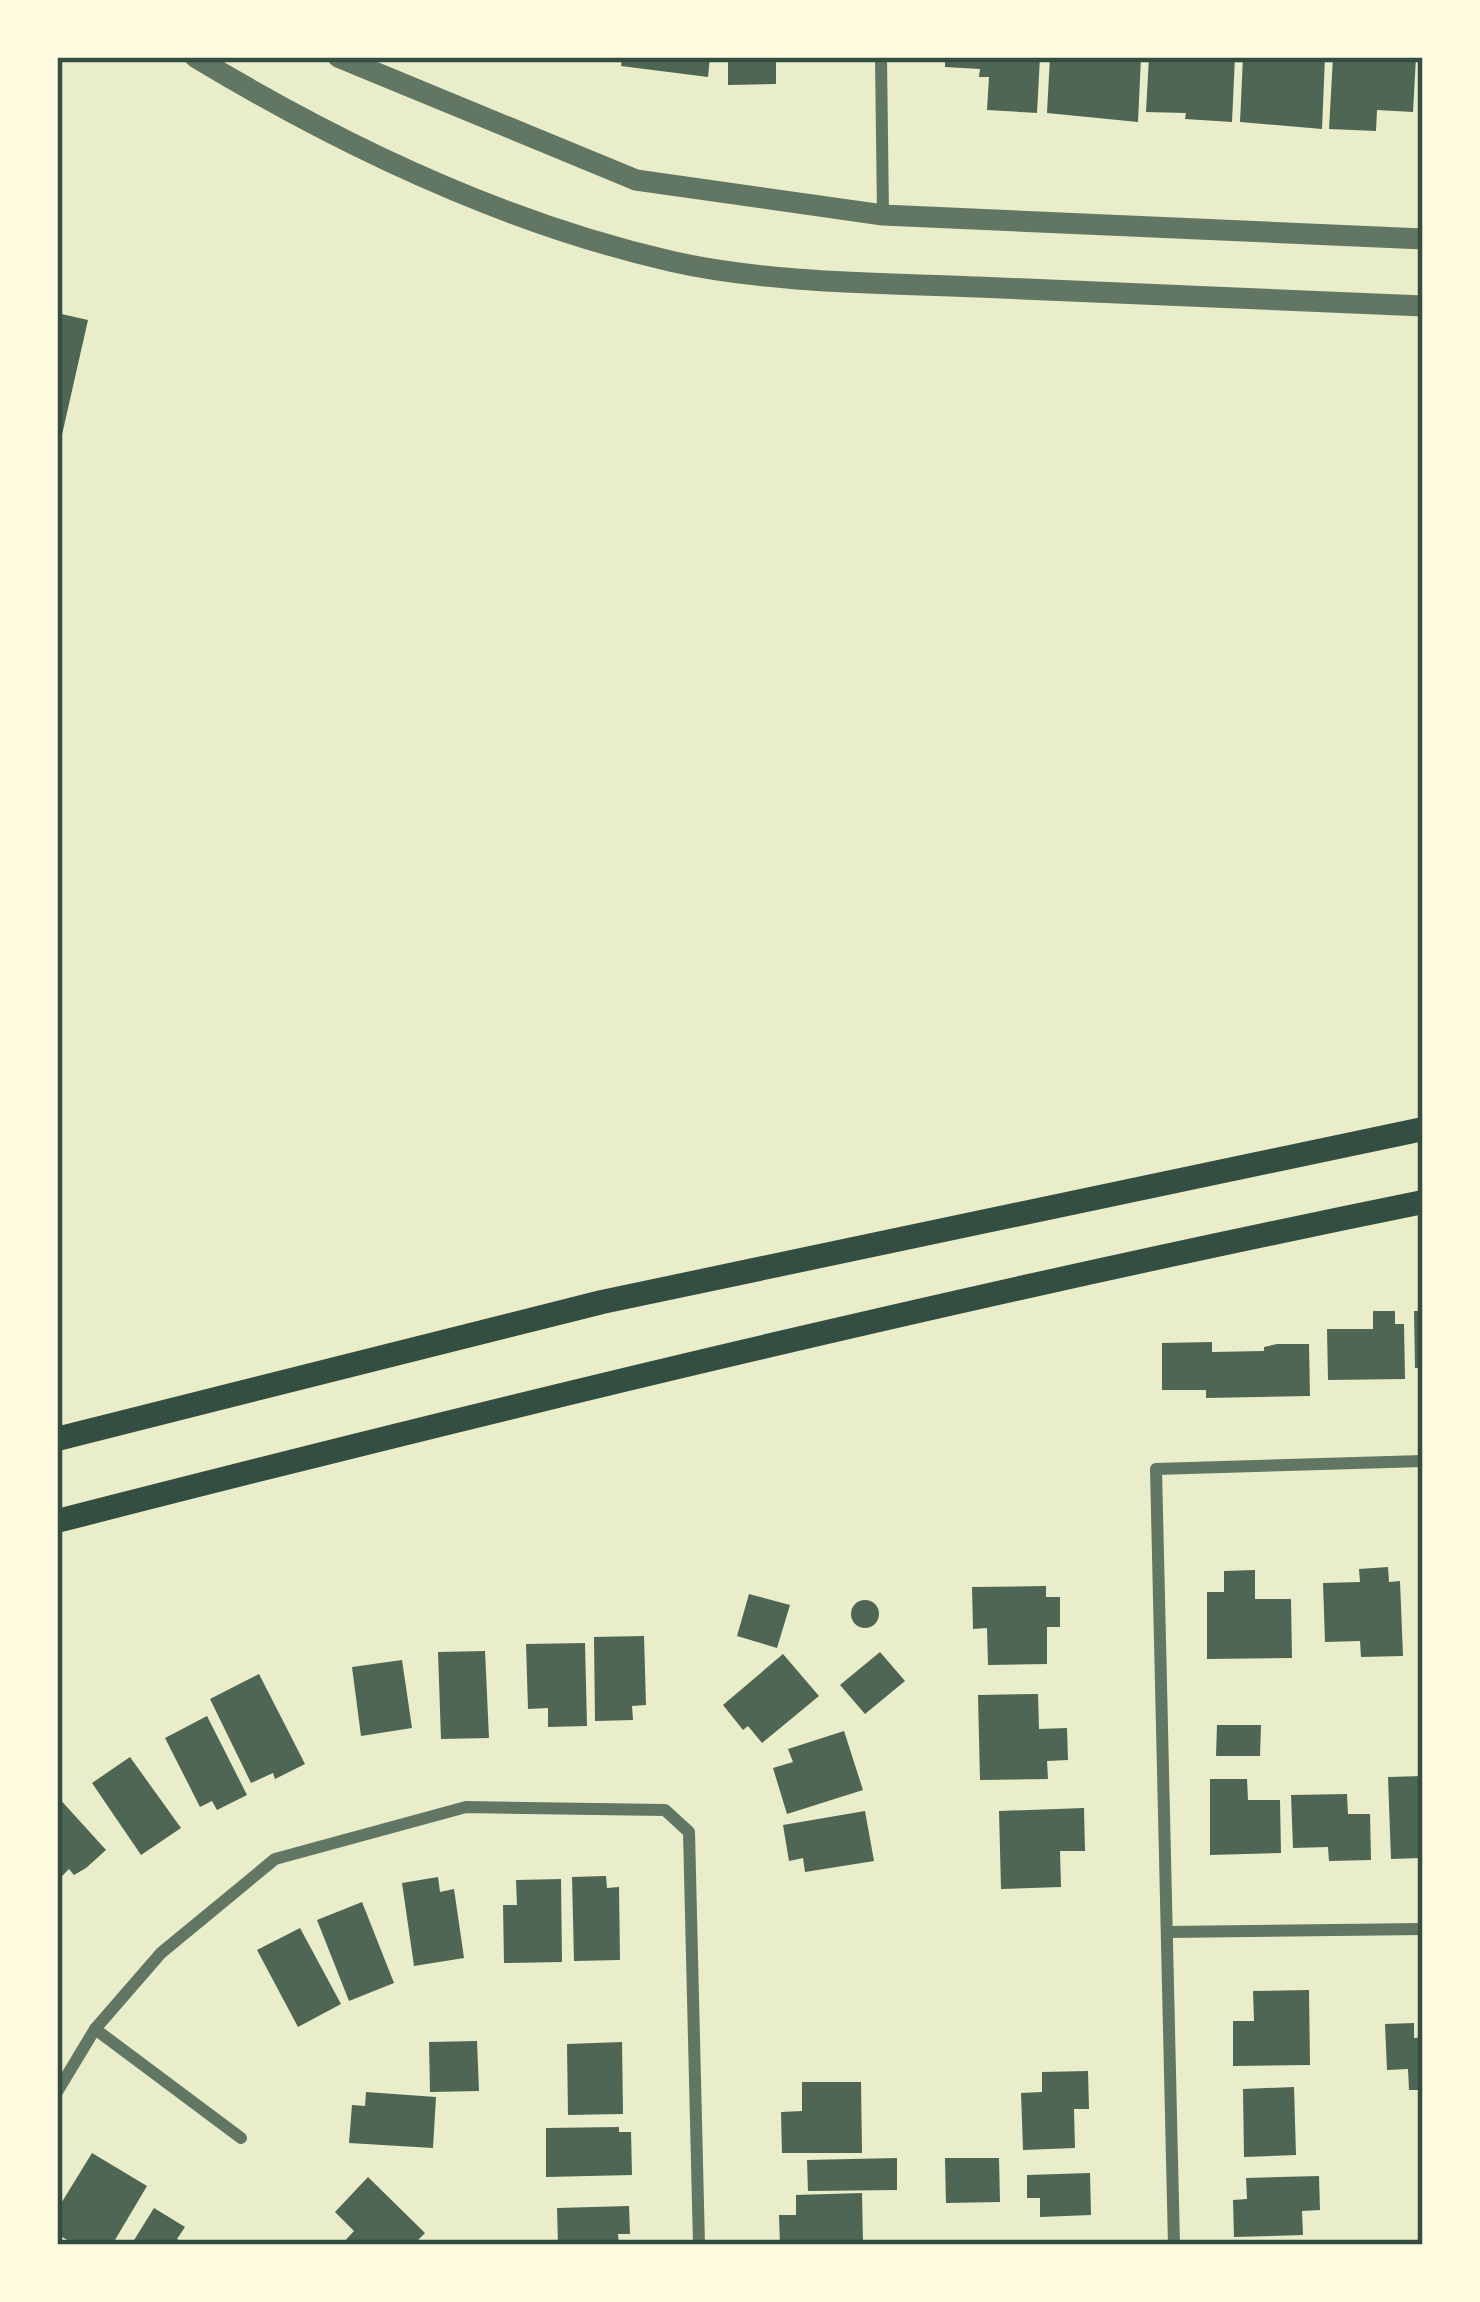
<svg xmlns="http://www.w3.org/2000/svg" width="1480" height="2302" viewBox="0 0 1480 2302" font-family="Commissioner,sans-serif">
<style>
.building{fill:#4f6655}
.lines{fill:none;stroke-linecap:round;stroke-linejoin:round}
.minor{stroke:#617663;stroke-width:12}
.tertiary{stroke:#617663;stroke-width:21}
.secondary{stroke:#344e41;stroke-width:24}
.neatline{fill:none;stroke:#344e41;stroke-width:4.5}
</style>
<rect width="100%" height="100%" fill="#e9edc9"/>
<g class="building">
<path d="M622 57H710L708 77 621 66Z"/>
<path d="M728 57H776V84L728 85Z"/>
<path d="M945 57H1040L1037 113 987 110 989 77H979L980 69 945 67Z"/>
<path d="M1050 57H1141L1138 122 1047 113Z"/>
<path d="M1149 57H1235L1232 122 1185 119 1186 113 1146 112Z"/>
<path d="M1243 57H1325L1322 129 1240 122Z"/>
<path d="M1333 57H1416L1413 112 1377 110 1376 131 1329 129Z"/>
<path d="M57 313 88 320 59 448H57Z"/>
<path d="M1373 1311H1395V1324H1404L1405 1379 1328 1380 1327 1329H1373Z"/>
<path d="M1414 1311H1423V1368H1415Z"/>
<path d="M1212 1342V1352L1264 1351V1347L1277 1344H1309L1310 1396 1206 1398V1390H1162V1343Z"/>
<path d="M1388 1567 1389 1582 1400 1581 1403 1656 1361 1657 1360 1641 1325 1642 1323 1583 1360 1582 1359 1569Z"/>
<path d="M1255 1570V1599H1291L1292 1658 1207 1659V1592H1224V1571Z"/>
<path d="M1046 1586V1597H1060V1627H1047V1664L988 1665 987 1628 973 1629 972 1587Z"/>
<path d="M749 1594 790 1605 777 1648 737 1636Z"/>
<circle cx="865" cy="1614" r="14"/>
<path d="M644 1636 646 1705 632 1706 633 1720 595 1721 594 1637Z"/>
<path d="M585 1643 587 1726 548 1727V1708L528 1709 526 1644Z"/>
<path d="M485 1651 489 1738 441 1739 438 1652Z"/>
<path d="M880 1652 905 1681 865 1714 840 1685Z"/>
<path d="M783 1654 819 1696 762 1743 748 1726 743 1730 723 1705Z"/>
<path d="M402 1660 412 1728 361 1736 352 1667Z"/>
<path d="M259 1674 305 1764 275 1779 273 1773 251 1783 210 1699Z"/>
<path d="M1038 1694 1039 1729 1067 1728 1068 1760 1047 1761 1048 1779 980 1780 978 1695Z"/>
<path d="M207 1716 247 1795 217 1810 212 1801 200 1807 165 1738Z"/>
<path d="M1217 1725H1261L1260 1756H1216Z"/>
<path d="M844 1731 863 1790 787 1814 773 1768 793 1762 788 1749Z"/>
<path d="M130 1757 181 1828 141 1855 92 1783Z"/>
<path d="M1423 1776V1858L1391 1859 1388 1777Z"/>
<path d="M1210 1779H1247L1248 1800H1280L1281 1853 1210 1855Z"/>
<path d="M1347 1794 1348 1814H1370L1371 1860 1329 1861 1328 1847 1293 1848 1291 1795Z"/>
<path d="M57 1796 106 1850 86 1868 74 1875 69 1869 57 1881Z"/>
<path d="M1084 1808 1085 1851H1060L1061 1887 1001 1889 999 1811Z"/>
<path d="M865 1811 874 1861 805 1872 803 1858 789 1861 783 1825Z"/>
<path d="M606 1876 607 1888 619 1887 620 1960 574 1961 572 1877Z"/>
<path d="M438 1877 440 1892 454 1889 464 1958 414 1966 402 1883Z"/>
<path d="M561 1879 562 1962 504 1963 503 1905H517L516 1880Z"/>
<path d="M362 1902 394 1983 349 2001 317 1920Z"/>
<path d="M300 1928 341 2004 298 2027 257 1950Z"/>
<path d="M1309 1990 1310 2065 1233 2066V2021H1254L1253 1991Z"/>
<path d="M1414 2023V2038L1423 2037V2090H1409L1408 2069 1387 2070 1385 2024Z"/>
<path d="M477 2041 479 2091 430 2092 429 2042Z"/>
<path d="M622 2042 623 2114 568 2115 567 2044Z"/>
<path d="M1088 2071 1089 2109H1074L1075 2148 1023 2150 1021 2093 1042 2092V2072Z"/>
<path d="M802 2082H861L862 2153H782L781 2112 802 2111Z"/>
<path d="M1294 2087 1296 2155 1244 2157 1243 2089Z"/>
<path d="M366 2092 436 2097 433 2148 349 2143 352 2105 365 2106Z"/>
<path d="M619 2127V2132H631L632 2175 546 2177V2128Z"/>
<path d="M92 2153 147 2186 112 2245H76L57 2234V2210Z"/>
<path d="M897 2158V2190L808 2191 807 2160Z"/>
<path d="M945 2158H999L1000 2202 946 2203Z"/>
<path d="M1090 2173 1091 2215 1040 2217V2198H1027V2175Z"/>
<path d="M1319 2176 1320 2210 1302 2211 1303 2235 1234 2237 1233 2200 1247 2199 1246 2178Z"/>
<path d="M368 2177 425 2233 418 2240 423 2245H341L354 2231 335 2212Z"/>
<path d="M862 2193 863 2245H780L779 2215H796V2195Z"/>
<path d="M629 2206 630 2234H618L619 2245H558L557 2208Z"/>
<path d="M154 2208 185 2227 177 2239 187 2245H131Z"/>
</g>
<g class="lines">
<g class="minor">
<path d="M881 57 883 215"/>
<path d="M1168 1932 1423 1929"/>
<path d="M95 2029 241 2138"/>
<path d="M57 2092 95 2029 161 1953 275 1859 466 1807 665 1810 689 1832 699 2245"/>
<path d="M1174 2245 1156 1469 1423 1461"/>
</g>
<g class="tertiary">
<path d="M195 57C342 146 501 222 670 261 765 283 880 283 978 287 1126 293 1275 300 1423 306"/>
<path d="M338 57 636 180 883 215 1423 239"/>
</g>
<g class="secondary">
<path d="M57 1439 602 1302 1423 1129"/>
<path d="M57 1521C510 1405 964 1295 1423 1202"/>
</g>
</g>
<rect width="1480" height="2302" fill="none" stroke="#fefae0" stroke-width="120"/>
<rect x="60" y="60" width="1360" height="2182" class="neatline"/>
</svg>
